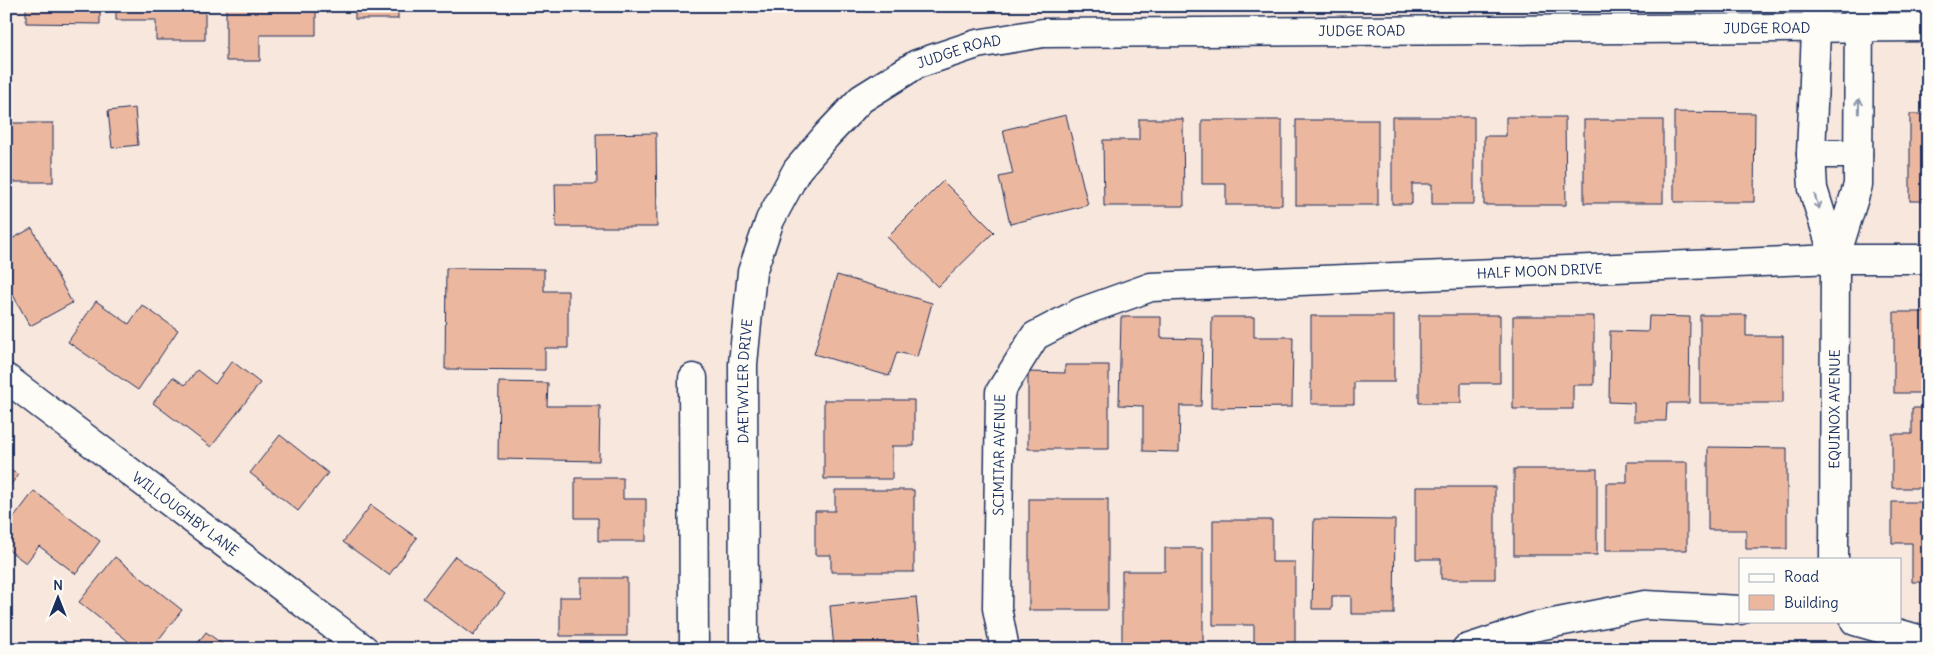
<svg xmlns="http://www.w3.org/2000/svg" width="1934" height="655" viewBox="0 0 1934 655" font-family="Delius,sans-serif">
<style>
.building{fill:#ecb79f;stroke:#1b2f5e}
.lines{fill:none;stroke-linecap:round;stroke-linejoin:round}
.minor-casing{stroke:#1b2f5e;stroke-width:31}
.minor{stroke:#fdfcf7;stroke-width:28}
.oneway{stroke:#8c96aa}
.labels{text-anchor:middle;dominant-baseline:central;stroke-width:5;stroke-linejoin:round;paint-order:stroke}
.street-label{font-size:14px;fill:#1b2f5e;stroke:#fdfcf7}
</style>
<rect width="100%" height="100%" fill="#f8e7dd"/>
<filter id="ink" filterUnits="userSpaceOnUse"><feTurbulence type="fractalNoise" baseFrequency=".02" numOctaves="2"/><feDisplacementMap in="SourceGraphic" scale="10" xChannelSelector="R" yChannelSelector="G"/><feConvolveMatrix kernelMatrix="1 2 1 2 8 2 1 2 1" color-interpolation-filters="sRGB"/></filter>
<g filter="url(#ink)">
<g class="building">
<path d="M26 6H100V24L26 23Z"/>
<path d="M116 6H205V40H156V20H116Z"/>
<path d="M226 6H316V35H260V61H226Z"/>
<rect x="355" y="6" width="43" height="13"/>
<path d="M135 108 138 145 112 148 108 111Z"/>
<path d="M1674 112 1755 113 1754 202H1674Z"/>
<rect x="1910" y="114" width="18" height="87"/>
<path d="M1066 115 1088 205 1010 224 999 177 1013 174 1003 130Z"/>
<path d="M1392 117H1474V204H1432V184H1412V204H1392Z"/>
<path d="M1506 117H1565L1566 205H1484V136H1506Z"/>
<path d="M1139 119H1183L1184 206H1104L1103 140H1139Z"/>
<path d="M1202 120H1282V205H1226V184H1202Z"/>
<rect x="1296" y="120" width="82" height="85"/>
<rect x="1584" y="120" width="79" height="83"/>
<rect x="6" y="123" width="47" height="59"/>
<path d="M656 133 657 227H556L555 184H597L596 134Z"/>
<path d="M943 181 994 232 938 287 887 237Z"/>
<path d="M32 228 72 303 30 326 6 282V242Z"/>
<path d="M446 268 544 269V291H568V348H545V370L445 369Z"/>
<path d="M837 275 932 303 917 357 897 352 889 376 814 354Z"/>
<path d="M96 301 129 324 142 305 178 330 138 390 68 342Z"/>
<rect x="1894" y="312" width="34" height="81"/>
<path d="M1419 315H1500V383H1461V403H1419Z"/>
<path d="M1700 315H1746V336H1783V403H1700Z"/>
<path d="M1311 316H1394V382H1354V404H1311Z"/>
<path d="M1513 316H1594V385H1573V409H1513Z"/>
<path d="M1649 316 1690 317 1689 403H1667L1666 421H1634V403L1609 402 1610 331 1648 332Z"/>
<path d="M1121 317H1161V338L1203 339 1201 406H1180L1179 452 1143 451V406L1119 405Z"/>
<path d="M1212 317H1254V337H1293L1292 407 1211 408Z"/>
<path d="M232 361 260 383 211 447 153 403 173 377 185 385 197 370 215 384Z"/>
<path d="M1065 365H1109V449H1028V372L1065 373Z"/>
<path d="M499 382 548 383 547 406H600L599 461 498 459Z"/>
<path d="M824 400H914V446H892V479H824Z"/>
<path d="M1912 408H1928V488H1892V434H1912Z"/>
<path d="M280 435 328 473 298 511 250 473Z"/>
<path d="M1708 447 1787 448V549H1746V530H1708Z"/>
<path d="M1627 462H1687V550H1606V483H1627Z"/>
<path d="M6 467 18 475 6 491Z"/>
<rect x="1514" y="469" width="83" height="86"/>
<path d="M575 478H623V499H646V541H598V518H575Z"/>
<path d="M1416 487H1495V579H1441V559H1416Z"/>
<path d="M835 490H914V572H831V555H815V511H835Z"/>
<path d="M34 491 100 541 76 574 39 546 26 563 6 548V528Z"/>
<rect x="1029" y="499" width="79" height="111"/>
<path d="M1892 502H1928V582H1912V543H1892Z"/>
<path d="M371 505 417 538 389 575 343 542Z"/>
<path d="M1314 519 1395 520 1394 614H1351V596H1332V609H1312Z"/>
<path d="M1213 520H1272V562H1295V646L1254 645V625H1213Z"/>
<path d="M1165 548H1203V649H1122V571H1165Z"/>
<path d="M455 556 505 594 473 636 423 598Z"/>
<path d="M115 557 182 610 151 649H138L79 602Z"/>
<path d="M581 578H627V636H560V597H581Z"/>
<path d="M916 597 921 649H834L830 606Z"/>
<path d="M206 632 229 649H193Z"/>
</g>
<g class="lines">
<defs>
<g id="minor">
<path d="M1817 6 1811 154 1813 189 1835 259"/>
<path d="M1811 154H1858"/>
<path id="s1" d="M6 378 364 649"/>
<path d="M693 378 694 649"/>
<path id="s2" d="M1834 559 1835 259 1858 185 1859 6"/>
<path d="M1855 621 1928 642"/>
<path id="s3" d="M744 649 743 364 752 272 770 220 797 170 827 135 861 99 917 64 977 44 1043 33 1928 27"/>
<path id="s4" d="M1005 649 997 608 1000 392 1035 336 1081 312 1151 287 1835 259H1928"/>
<path d="M1466 649 1533 627 1645 605 1740 610"/>
</g>
</defs>
<use href="#minor" class="minor-casing"/>
<use href="#minor" class="minor"/>
</g>
<defs><path id="oneway-shaft" d="M-6 0H5M1.5-3L5.5 0L1.5 3" fill="none" stroke-width="1.6" stroke-linecap="round" stroke-linejoin="round" transform="scale(1.25)"/></defs>
<g class="oneway">
<use href="#oneway-shaft" transform="translate(1859 106) rotate(-89)"/>
<use href="#oneway-shaft" transform="translate(1817 202) rotate(72)"/>
</g>
</g>
<g class="labels">
<g class="street-label">
<text stroke="none"><textPath href="#s3" startOffset="1505">JUDGE ROAD</textPath></text>
<text stroke="none"><textPath href="#s3" startOffset="1100">JUDGE ROAD</textPath></text>
<text stroke="none"><textPath href="#s3" startOffset="695">JUDGE ROAD</textPath></text>
<text stroke="none"><textPath href="#s4" startOffset="839">HALF MOON DRIVE</textPath></text>
<text stroke="none"><textPath href="#s3" startOffset="268">DAETWYLER DRIVE</textPath></text>
<text stroke="none"><textPath href="#s2" startOffset="150">EQUINOX AVENUE</textPath></text>
<text stroke="none"><textPath href="#s4" startOffset="195">SCIMITAR AVENUE</textPath></text>
<text stroke="none"><textPath href="#s1" startOffset="225">WILLOUGHBY LANE</textPath></text>
</g>
</g>
<rect width="1934" height="655" fill="none" stroke="#fdfcf7" stroke-width="25"/>
<rect x="12" y="12" width="1909" height="630" fill="none" stroke="#1b2f5e" stroke-width="2" filter="url(#ink)"/>
<rect x="1739" y="558" width="162" height="65" fill="#fdfcf7" stroke="#a3aaba"/>
<rect x="1749" y="574" width="25" height="8" fill="#fdfcf7" stroke="#a3aaba"/>
<text x="1784" y="582" font-size="15" fill="#1b2f5e">Road</text>
<rect x="1749" y="595" width="25" height="15" fill="#ecb79f" stroke="#a3aaba"/>
<text x="1784" y="608" font-size="15" fill="#1b2f5e">Building</text>
<g transform="translate(58 598)" stroke="#fdfcf7" stroke-width="4" paint-order="stroke">
<path d="M0-4L9 19L0 12L-9 19Z" fill="#1b2f5e"/>
<text y="-8" font-size="14" font-weight="bold" text-anchor="middle" fill="#1b2f5e">N</text>
</g>
</svg>
